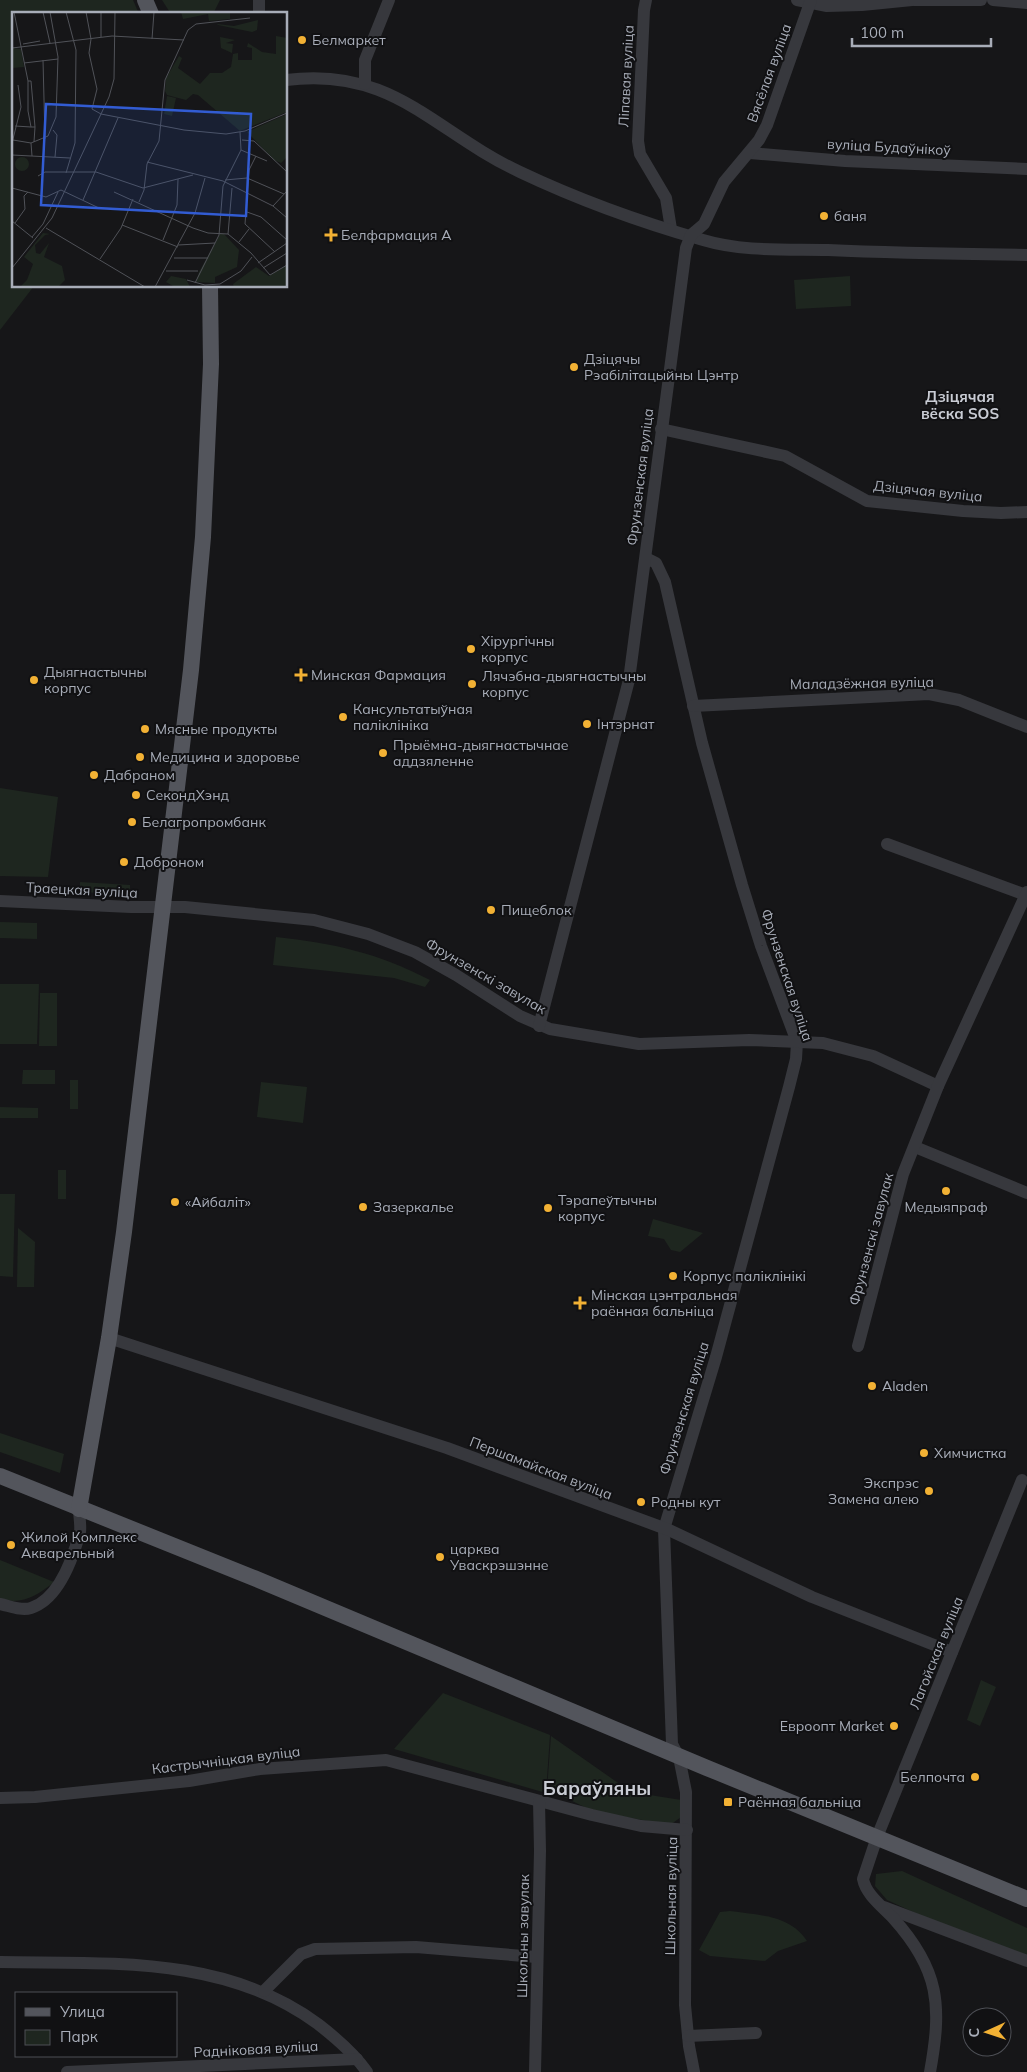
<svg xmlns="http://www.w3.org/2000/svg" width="1027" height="2072" viewBox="0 0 1027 2072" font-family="Mulish,sans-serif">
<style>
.green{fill:#1e261f}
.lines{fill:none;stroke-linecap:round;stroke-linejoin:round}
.minor{stroke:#37383d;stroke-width:12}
.major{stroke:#53555c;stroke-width:16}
.poi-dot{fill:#f2b134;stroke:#111113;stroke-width:2}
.labels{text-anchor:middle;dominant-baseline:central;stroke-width:4;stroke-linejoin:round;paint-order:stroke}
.poi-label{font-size:14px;fill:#a8adb8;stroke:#111113;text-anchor:start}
.street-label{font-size:14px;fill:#a8adb8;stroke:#111113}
.neighbourhood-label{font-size:15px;font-weight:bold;fill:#c9ccd4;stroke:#111113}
.district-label{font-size:19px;font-weight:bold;fill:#c9ccd4;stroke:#111113}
.inset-road{fill:none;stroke:#505258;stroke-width:1}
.view{fill:#325cd3;fill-opacity:0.15;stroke:#325cd3;stroke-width:2.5}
.inset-edge{fill:none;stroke:#a8adb8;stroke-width:2.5}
</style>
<rect width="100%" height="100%" fill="#161618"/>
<g class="green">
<path d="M0 0H133L139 14H14V286H34L0 330Z"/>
<path d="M162 0H220L213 14H171Z"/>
<path d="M850 276 851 306 796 309 794 280Z"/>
<path d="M0 788 58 797 48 877 0 876Z"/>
<path d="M80 882 130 885V895L83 892 80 889Z"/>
<path d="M0 922 37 923V939L0 938Z"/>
<path d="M276 937C333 943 378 953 430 980L425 987 394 978 273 965Z"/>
<path d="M0 984H39L37 1044H0Z"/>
<path d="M40 993H57V1046H39Z"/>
<path d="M23 1070H55V1084H22Z"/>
<rect x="70" y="1080" width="8" height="29"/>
<path d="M261 1082 307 1087 303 1123 257 1117Z"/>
<path d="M0 1107 38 1108V1118H0Z"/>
<rect x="58" y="1170" width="8" height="29"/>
<path d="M0 1194H15L13 1277 0 1276Z"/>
<path d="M653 1219 703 1233 680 1252 671 1250 664 1239 648 1236Z"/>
<path d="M18 1228 35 1242 34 1287H17Z"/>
<path d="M0 1433 64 1454 60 1473 0 1452Z"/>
<path d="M0 1560 54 1582C37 1596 22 1605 0 1599Z"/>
<path d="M981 1680 996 1687 980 1726 967 1720Z"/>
<path d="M443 1693 550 1735 546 1793 394 1749Z"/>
<path d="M551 1736 631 1792 681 1800V1817L670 1825 593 1811 547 1789Z"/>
<path d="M902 1871 1027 1928V1964L887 1900 875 1886 876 1874Z"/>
<path d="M730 1911C758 1915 790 1915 807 1941L778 1951 765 1961 710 1956 699 1950 720 1912Z"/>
</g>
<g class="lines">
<g class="minor">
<path d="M259 0V14"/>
<path d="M646 0 644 10 638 141 640 154 666 198 671 229"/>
<path d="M797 0 827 6 862 5 912 0"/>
<path d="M914 0H981"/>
<path d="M993 0 1027 3"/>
<path d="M286 80C393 66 434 132 520 172 579 200 640 222 703 240 743 252 787 249 828 250 894 253 960 254 1027 255"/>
<path d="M365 84V60L389 0"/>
<path d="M750 153 845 161 1027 169"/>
<path d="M661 429 785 456 867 501 963 511 1001 513 1027 512"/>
<path d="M646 558 656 563 665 582 702 743 742 885 761 946 797 1042 796 1059 789 1087 716 1357 664 1529 672 1744 679 1757 686 1792 685 2005 689 2046 694 2072"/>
<path d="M693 706 929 694 959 700 1027 727"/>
<path d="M887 844 1026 895"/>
<path d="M0 901 131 907H185L314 920 368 934 415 952 456 975 520 1016 550 1029 639 1044 749 1040 823 1043 873 1056 938 1086"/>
<path d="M539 1026 629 680 686 248 691 235 704 224 724 182 759 140 767 125 811 0"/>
<path d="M915 1147 1027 1193"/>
<path d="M109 1338 447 1448 669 1530 812 1597 952 1652"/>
<path d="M858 1346 903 1174 938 1086 1027 892"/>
<path d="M0 1604C10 1606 21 1611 31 1608 59 1599 73 1558 80 1532 81 1525 79 1516 79 1509"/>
<path d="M0 1798 35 1797 189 1781 260 1769 386 1760 592 1815 641 1826 687 1830"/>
<path d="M884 1907 1027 1961"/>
<path d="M0 1962C110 1964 225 1955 318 2024 336 2038 354 2053 367 2072"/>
<path d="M264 1991 301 1954 315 1949 416 1947 536 1957"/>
<path d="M688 2036 756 2033"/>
<path d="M67 2072 357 2059"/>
<path d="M535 2072 540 1851 539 1801"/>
<path d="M930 2072C942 2006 940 1970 893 1918 883 1907 866 1895 863 1879L877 1837 1022 1480"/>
</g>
<g class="major">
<path d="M145 0 151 14"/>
<path d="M0 1476 254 1578 707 1768 1027 1899"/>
<path d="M79 1509 109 1338 124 1232 191 670 203 537 211 364 210 286"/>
</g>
</g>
<g class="poi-dot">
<circle cx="302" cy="40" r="5"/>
<circle cx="824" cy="216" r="5"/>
<path d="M328.5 227.5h5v5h5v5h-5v5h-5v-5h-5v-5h5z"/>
<circle cx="574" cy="367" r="5"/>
<circle cx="471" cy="649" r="5"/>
<path d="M298.5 667.5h5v5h5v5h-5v5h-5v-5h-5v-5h5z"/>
<circle cx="34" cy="680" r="5"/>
<circle cx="472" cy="684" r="5"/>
<circle cx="343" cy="717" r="5"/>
<circle cx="587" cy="724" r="5"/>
<circle cx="145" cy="729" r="5"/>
<circle cx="383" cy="753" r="5"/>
<circle cx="140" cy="757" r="5"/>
<circle cx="94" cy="775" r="5"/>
<circle cx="136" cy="795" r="5"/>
<circle cx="132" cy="822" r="5"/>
<circle cx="124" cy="862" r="5"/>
<circle cx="491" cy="910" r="5"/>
<circle cx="946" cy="1191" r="5"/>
<circle cx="175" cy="1202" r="5"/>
<circle cx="363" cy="1207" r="5"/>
<circle cx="548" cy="1208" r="5"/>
<circle cx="673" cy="1276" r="5"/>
<path d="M577.5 1295.5h5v5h5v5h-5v5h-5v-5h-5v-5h5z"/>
<circle cx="872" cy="1386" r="5"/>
<circle cx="924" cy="1453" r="5"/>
<circle cx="929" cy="1491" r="5"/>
<circle cx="641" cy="1502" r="5"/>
<circle cx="11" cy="1545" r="5"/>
<circle cx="440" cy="1557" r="5"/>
<circle cx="894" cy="1726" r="5"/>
<circle cx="975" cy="1777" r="5"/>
<rect x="723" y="1797" width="10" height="10" rx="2.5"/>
</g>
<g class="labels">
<g class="poi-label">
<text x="312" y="40">Белмаркет</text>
<text x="834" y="216">баня</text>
<text x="341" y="235">Белфармация А</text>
<text x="584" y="359">Дзіцячы<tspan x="584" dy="16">Рэабілітацыйны Цэнтр</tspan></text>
<text x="481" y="641">Хірургічны<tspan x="481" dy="16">корпус</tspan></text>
<text x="44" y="672">Дыягнастычны<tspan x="44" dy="16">корпус</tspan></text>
<text x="311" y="675">Минская Фармация</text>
<text x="482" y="676">Лячэбна-дыягнастычны<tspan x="482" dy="16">корпус</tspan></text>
<text x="353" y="709">Кансультатыўная<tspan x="353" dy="16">паліклініка</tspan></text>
<text x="597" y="724">Інтэрнат</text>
<text x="155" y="729">Мясные продукты</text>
<text x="393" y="745">Прыёмна-дыягнастычнае<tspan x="393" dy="16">аддзяленне</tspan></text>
<text x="150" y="757">Медицина и здоровье</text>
<text x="104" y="775">Дабраном</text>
<text x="146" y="795">СекондХэнд</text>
<text x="142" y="822">Белагропромбанк</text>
<text x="134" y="862">Доброном</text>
<text x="501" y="910">Пищеблок</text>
<text x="558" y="1200">Тэрапеўтычны<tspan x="558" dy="16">корпус</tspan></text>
<text x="185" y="1202">«Айбаліт»</text>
<text x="373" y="1207">Зазеркалье</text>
<text x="946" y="1207" text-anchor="middle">Медыяпраф</text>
<text x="683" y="1276">Корпус паліклінікі</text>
<text x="591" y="1295">Мінская цэнтральная<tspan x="591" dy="16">раённая бальніца</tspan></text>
<text x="882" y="1386">Aladen</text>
<text x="934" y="1453">Химчистка</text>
<text x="919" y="1483" text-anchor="end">Экспрэс<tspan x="919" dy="16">Замена алею</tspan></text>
<text x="651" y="1502">Родны кут</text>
<text x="21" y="1537">Жилой Комплекс<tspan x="21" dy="16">Акварельный</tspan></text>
<text x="450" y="1549">царква<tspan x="450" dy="16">Уваскрэшэнне</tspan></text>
<text x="884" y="1726" text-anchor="end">Евроопт Market</text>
<text x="965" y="1777" text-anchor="end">Белпочта</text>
<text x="738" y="1802">Раённая бальніца</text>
</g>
<g class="street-label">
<text transform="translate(769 73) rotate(-70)">Вясёлая вуліца</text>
<text transform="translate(626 76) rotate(-87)">Ліпавая вуліца</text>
<text transform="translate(889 147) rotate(3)">вуліца Будаўнікоў</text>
<text transform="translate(640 477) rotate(-83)">Фрунзенская вуліца</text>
<text transform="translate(928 491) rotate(6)">Дзіцячая вуліца</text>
<text transform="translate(862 683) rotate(-1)">Маладзёжная вуліца</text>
<text transform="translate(82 890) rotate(3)">Траецкая вуліца</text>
<text transform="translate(787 975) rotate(72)">Фрунзенская вуліца</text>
<text transform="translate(486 976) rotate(30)">Фрунзенскі завулак</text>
<text transform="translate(871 1239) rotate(-75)">Фрунзенскі завулак</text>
<text transform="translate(684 1408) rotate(-73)">Фрунзенская вуліца</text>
<text transform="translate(541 1468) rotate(21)">Першамайская вуліца</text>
<text transform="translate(936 1653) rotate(-68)">Лагойская вуліца</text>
<text transform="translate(226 1760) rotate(-7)">Кастрычніцкая вуліца</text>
<text transform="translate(671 1896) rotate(-89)">Школьная вуліца</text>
<text transform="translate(523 1936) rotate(-89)">Школьны завулак</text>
<text transform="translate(256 2049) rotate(-3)">Радніковая вуліца</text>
</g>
<g class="neighbourhood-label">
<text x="960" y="396">Дзіцячая<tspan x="960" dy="17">вёска SOS</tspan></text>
</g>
<g class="district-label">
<text x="597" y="1788">Бараўляны</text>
</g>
</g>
<g transform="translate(12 12)">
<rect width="275" height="275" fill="#161618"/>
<path d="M169 0H218V7L197 9 196 2 171 7ZM246 8 245 18 240 20 206 13 205 12 222 14ZM264 24 275 26V100L228 119 186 83 181 82 174 88 155 83 153 79 154 66 167 44 170 46 166 56 188 72 198 61H210L219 55 221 42 226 41V48H240V36L235 35 236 31 250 40 264 42ZM208 25 223 28 214 31 221 32 220 41 209 36ZM0 36 9 37 12 55 0 56ZM155 84 164 86 160 104 152 102ZM275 102V145L269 151 262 148 235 120ZM3 152a7 7 0 1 1 14 0a7 7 0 1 1-14 0ZM31 221 38 222 33 223 23 233 24 241 28 242 37 231 32 245 50 254 53 268 46 275H8L15 268 21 252 12 245ZM208 222H212L227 238 225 255 203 265V271L184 270 187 260ZM275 253V275H222L221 272 244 255 257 264ZM159 264 174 267 178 275H163L154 270Z" fill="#1e261f"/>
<path class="inset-road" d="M2 0 16 69V99L19 115H23L22 130M31 0 38 31M74 0 79 27 77 41 85 77 80 97 89 102M89 25V0M140 27 142 0M11 32 28 29M0 36 100 24 172 28M31 48 33 127M12 51 46 47M16 69H19L23 115M89 102 172 118 214 122 233 119 275 101M3 114 19 115M41 118 45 123 43 145M1 128 19 131M230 128 242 129 275 160M0 131 9 95 6 73M229 138 255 149M0 143 58 146M20 144 19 131 36 124 44 105 46 45 38 0M244 144 237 158 233 212 263 240M135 150 211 169 261 194 275 206M54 161 63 131 64 38 54 0M26 164 33 160H84L131 176 181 163M213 168 235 166 272 182M0 176 34 185 49 178 87 196M102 180 181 216 196 221 216 222M71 188 106 106M127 190 132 178 135 152 147 129 153 68 176 18 184 12 238 6M261 194 275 179M235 200 249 205 275 228M0 209 21 226M3 211 13 197 12 184 16 180M110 213 166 235M34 216 133 275M216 222 239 241 258 263 275 253M216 222 220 176M20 225 31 212 46 180M151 228 165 193 166 167M227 230 237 217M166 233 203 231M162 246H196M88 247 109 216 121 187M246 251 275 231M0 256 40 206 97 85 102 67 103 0M251 256 275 241M154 259H186M175 268 193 273 208 272 229 259 240 245M183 271 207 223 211 174 229 138 228 120M143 275 183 201 193 166"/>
<path class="view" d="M34 92 239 102 234 204 29 193Z"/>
<rect width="275" height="275" class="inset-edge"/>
</g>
<rect x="15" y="1992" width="162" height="65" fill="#111113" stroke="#4d4f55"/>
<rect x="25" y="2008" width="25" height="8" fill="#53555c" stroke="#4d4f55"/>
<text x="60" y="2017" font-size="15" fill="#a8adb8">Улица</text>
<rect x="25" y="2030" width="25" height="15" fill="#1e261f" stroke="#4d4f55"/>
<text x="60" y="2042" font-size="15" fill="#a8adb8">Парк</text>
<g transform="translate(987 2032) rotate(267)"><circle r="24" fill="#111113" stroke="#4d4f55"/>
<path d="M0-4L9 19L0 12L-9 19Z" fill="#f2b134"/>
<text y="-8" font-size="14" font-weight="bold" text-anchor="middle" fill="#a8adb8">С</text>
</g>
<path d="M852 38v8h139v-8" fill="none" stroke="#a8adb8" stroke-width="2.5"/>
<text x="860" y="38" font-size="15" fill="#a8adb8" stroke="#111113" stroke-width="4" paint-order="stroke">100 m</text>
</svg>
